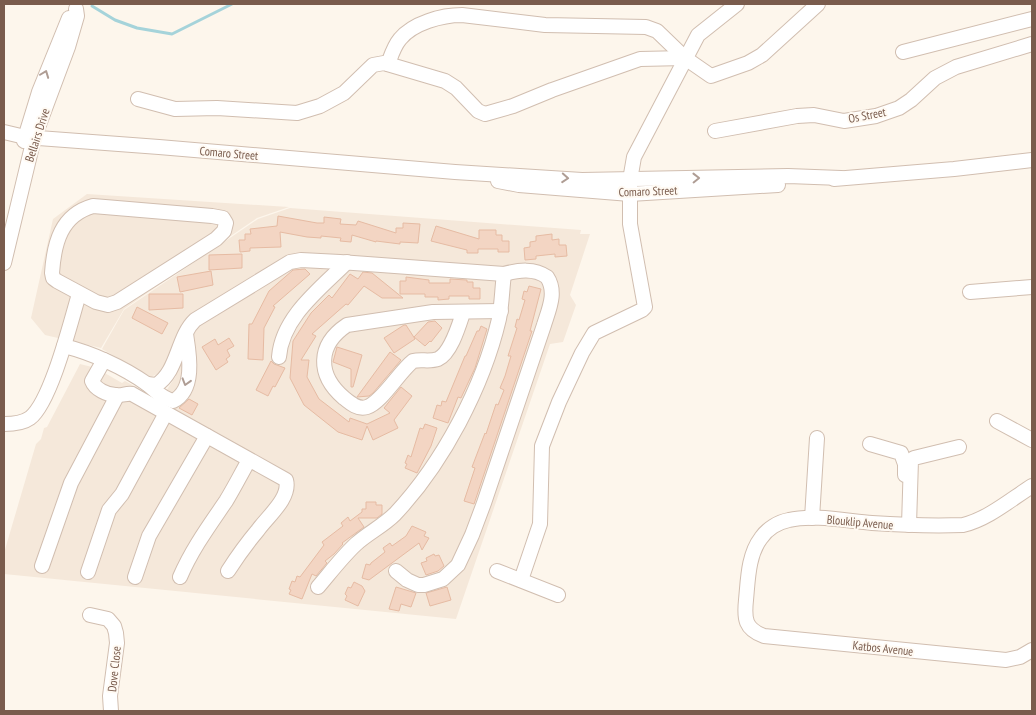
<svg xmlns="http://www.w3.org/2000/svg" width="1036" height="715" viewBox="0 0 1036 715" font-family="'PT Sans Narrow',sans-serif">
<style>
.residential{fill:#f5e8da}
.lines{fill:none;stroke-linecap:round;stroke-linejoin:round}
.stream{stroke:#a5d3da;stroke-width:3}
.building{fill:#f3d5c3;stroke:#e6bba3}
.minor-casing{stroke:#d1beb0;stroke-width:16}
.minor{stroke:#fff;stroke-width:14}
.oneway{stroke:#af9d94}
.labels{text-anchor:middle;dominant-baseline:central;stroke-width:4;stroke-linejoin:round;paint-order:stroke}
.street-label{font-size:12px;fill:#7a5c4d;stroke:#fffaf3}
</style>
<rect width="100%" height="100%" fill="#fdf6ec"/>
<g class="residential">
<path d="M87 194 289 207 257 218 124 309 101 348 45 335 31 318 53 219Z"/>
<path d="M290 208 581 230 580 234H590L570 295 576 305 563 342 550 344 456 619 4 574V553L36 444 41 439 44 428 47 427 80 364 96 368 122 383 125 381 160 400 176 376 163 368 159 373 151 377 102 349 124 310 258 219Z"/>
</g>
<g class="lines">
<path class="stream" d="M92 6 115 20 137 28 172 34 232 4"/>
</g>
<g class="building">
<path d="M278 216 317 223H324V217L341 219 340 224 356 225 358 221 396 233V228H403V223L420 224 418 243 400 242V244L376 241V242L352 235 351 242 340 241 341 238 321 236V238L307 237 280 232 281 247 250 248V251L240 252 239 240H245V234H251L250 229 277 226Z"/>
<path d="M436 226 479 239V230H496V235H502V241H509V252H498V249H478V253H467V250L431 241Z"/>
<path d="M552 234V240L559 239V245H566L567 256 555 257V254L536 256V259L525 260 524 248 530 247V242L536 241V236Z"/>
<path d="M242 254V268L209 270V255Z"/>
<path d="M305 269 310 274 273 306 275 307 264 328 263 360 248 359 249 324H252L269 291 293 270Z"/>
<path d="M211 271 213 285 180 292 177 277Z"/>
<path d="M363 272 372 273 403 298H382L364 286 348 305 346 304 312 334 316 336 301 360H309L307 377 319 399 349 422 350 418 367 424 390 413 384 408 401 387 412 396 394 420 398 428 373 440 367 426 362 440 338 432 304 405 290 378 293 341 311 313 329 295 332 298 350 274 358 279Z"/>
<path d="M406 277 429 280V283H450V279L467 280V282H473V288H480V299H469V296H449V299L438 300V297H425V294H400V281H406Z"/>
<path d="M529 286 541 289 530 331H532L474 504 464 501 475 468 472 467 485 433 486 434 496 404 498 405 504 390 500 388 505 376 511 356H508L517 328 515 327 517 319 519 320 525 300 522 299 524 291 527 292Z"/>
<path d="M149 294H183V308L149 310Z"/>
<path d="M137 307 168 323 162 334 132 318Z"/>
<path d="M435 321 442 328 431 342 430 341 425 346 414 337 428 322Z"/>
<path d="M404 325H406L415 339 394 353 384 338Z"/>
<path d="M481 326 487 329 475 368 461 398 458 397 448 423 433 418 437 405 441 406 442 401 446 402 465 356H466L477 331H479Z"/>
<path d="M229 338 234 346 227 350 230 356 226 359 228 362 216 370 202 347 215 339 218 345Z"/>
<path d="M337 347 362 355 353 387H351V369L333 362Z"/>
<path d="M390 352 401 360 373 393 369 396 357 397Z"/>
<path d="M271 361 274 364 285 368 275 387 273 386 268 396 256 390Z"/>
<path d="M189 399 198 404 192 415 179 408Z"/>
<path d="M425 424 437 428 431 446 417 473 405 468 407 464 405 463 408 455 411 457 420 428 423 429Z"/>
<path d="M366 502H376V505H382V514L377 518H358L364 527 342 543 343 544 334 554 325 561 327 563 316 576 312 574 302 599 289 594 291 590 289 589 292 581 295 582 297 576 300 577 324 545 322 542 343 526 341 523 348 517 350 521 362 512V509H366Z"/>
<path d="M412 526 426 532 424 536 429 538 422 550 419 543 369 580 362 578 366 564 370 565 371 563 385 552 383 548 390 543 392 546 406 536Z"/>
<path d="M434 554 435 556 439 555 444 566 438 571 426 575 421 563 427 561 426 558Z"/>
<path d="M354 582 362 586 365 591 358 606 345 600 347 596 345 594 348 587 351 588Z"/>
<path d="M396 587 416 593 411 607 401 604 399 611 389 609Z"/>
<path d="M447 587 451 600 430 606 426 593Z"/>
</g>
<g class="lines">
<defs>
<g id="minor">
<path d="M903 52 1032 19"/>
<path d="M388 64C391 56 394 46 400 39 413 23 442 15 462 15L545 25 646 27 657 31 685 58 711 76 748 63 762 55 818 4"/>
<path d="M138 99 175 109 217 108 297 113 320 106 344 93 373 65 384 63 445 81 456 88 478 111 485 114 513 106 552 90 640 59 685 58"/>
<path d="M715 131 797 116 814 115 844 121 876 116 899 108 911 100 935 78 956 67 1032 44"/>
<path d="M4 132 25 137 159 147 455 172 582 180 788 176 841 178"/>
<path d="M24 141 39 92 69 18"/>
<path d="M834 179 954 169 1032 160"/>
<path d="M498 181 519 185 630 194 778 185"/>
<path d="M93 206 212 216 223 218 226 223 224 231 216 239 117 302 108 305 96 302 57 281 53 278 52 273C54 243 61 215 93 206Z"/>
<path d="M4 263 34 138 68 47 77 16 76 9"/>
<path d="M970 292 1032 287"/>
<path d="M463 313C459 325 451 353 438 359 430 362 421 359 413 361 399 372 382 402 367 407 358 410 350 403 344 398 317 375 317 345 347 325L433 312 501 311"/>
<path d="M64 346C92 353 123 367 147 384 156 391 161 398 173 401 196 390 189 353 186 334"/>
<path d="M279 357C282 317 320 289 347 262"/>
<path d="M104 360 92 381C95 389 107 395 116 395 122 396 126 393 132 394L286 480C291 498 267 517 258 530 247 543 237 557 228 571"/>
<path d="M147 384 156 385C178 372 177 337 195 320L290 262 301 260 340 262 504 274C519 270 534 268 547 277 557 292 549 309 544 325L484 503 472 535 458 565 443 579 424 585H418L407 580 396 571"/>
<path d="M997 421 1032 440"/>
<path d="M4 424C12 424 23 423 30 418 51 402 71 321 79 294"/>
<path d="M870 444 901 453 905 464V475"/>
<path d="M1032 486C1010 500 988 519 963 525 932 526 902 525 872 523 847 521 812 514 789 520 778 522 767 529 761 538 748 555 748 580 746 600 744 619 745 629 764 636L1006 660 1020 657 1032 650"/>
<path d="M812 518 817 438"/>
<path d="M909 525 911 460 914 458 959 447"/>
<path d="M42 566 71 483 117 396"/>
<path d="M497 571 558 595"/>
<path d="M88 572 109 510 122 494 166 413"/>
<path d="M135 577 149 536 207 436"/>
<path d="M180 577C192 549 209 526 226 501 234 488 241 474 249 460"/>
<path d="M521 580 540 524 542 446 559 402 582 353 594 333 642 310 645 307 630 224V180L634 157 698 35 737 4"/>
<path d="M318 587C330 573 342 557 356 544 368 533 383 526 395 514 443 463 483 387 499 319 502 304 502 289 504 274"/>
<path d="M90 615 108 619 114 626 116 633 117 643 110 696 111 711"/>
</g>
</defs>
<use href="#minor" class="minor-casing"/>
<use href="#minor" class="minor"/>
</g>
<defs><path id="oneway-chevron" d="M-2-3.5L2.5 0L-2 3.5" fill="none" stroke-width="1.6" stroke-linecap="round" stroke-linejoin="round" transform="scale(1.25)"/></defs>
<g class="oneway">
<use href="#oneway-chevron" transform="translate(45 74) rotate(-69)"/>
<use href="#oneway-chevron" transform="translate(565 178) rotate(4)"/>
<use href="#oneway-chevron" transform="translate(696 178) rotate(-1)"/>
<use href="#oneway-chevron" transform="translate(186 382) rotate(107)"/>
</g>
<g class="labels">
<g class="street-label">
<text transform="translate(867 115) rotate(-11)">Os Street</text>
<text transform="translate(37 135) rotate(-72)">Bellairs Drive</text>
<text transform="translate(229 153) rotate(5)">Comaro Street</text>
<text transform="translate(648 191) rotate(-2)">Comaro Street</text>
<text transform="translate(860 522) rotate(5)">Blouklip Avenue</text>
<text transform="translate(883 648) rotate(6)">Katbos Avenue</text>
<text transform="translate(114 669) rotate(-84)">Dove Close</text>
</g>
</g>
<rect width="1036" height="715" fill="none" stroke="#7a5c4d" stroke-width="10"/>
</svg>
